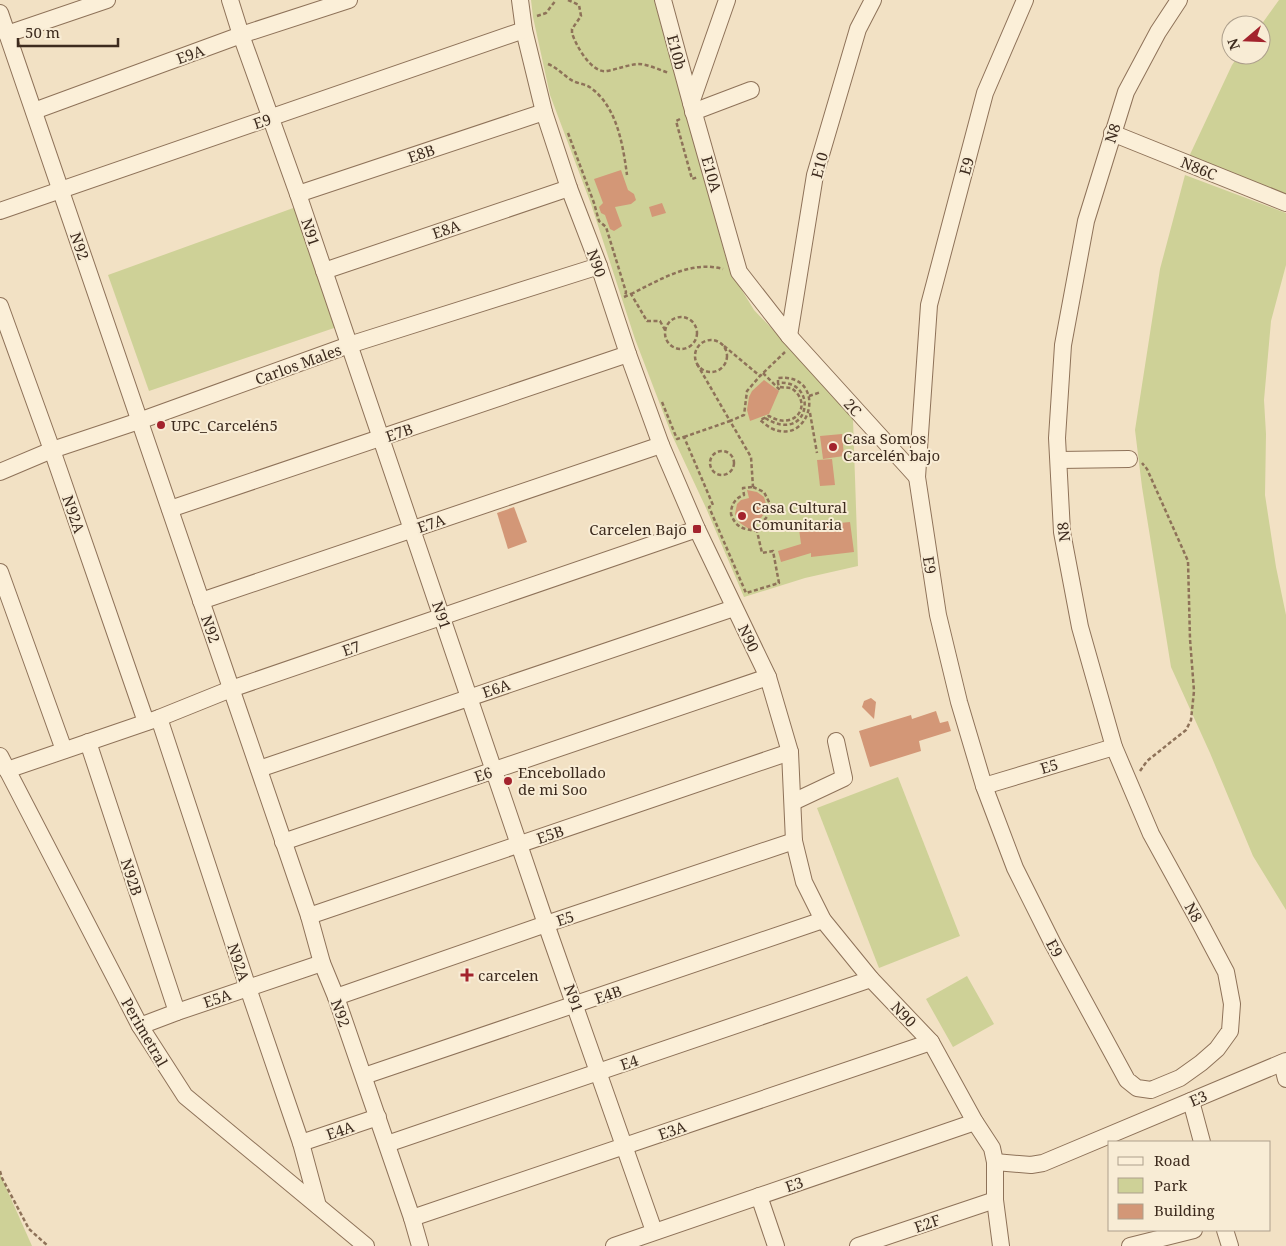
<svg xmlns="http://www.w3.org/2000/svg" width="1286" height="1246" viewBox="0 0 1286 1246" font-family="'Noto Serif',serif">
<style>
.green{fill:#ced197}
.building{fill:#d39777}
.lines{fill:none;stroke-linecap:round;stroke-linejoin:round}
.minor-casing{stroke:#8e7259;stroke-width:18}
.path{stroke:#8e7259;stroke-width:2.5;stroke-dasharray:4 2.5;stroke-linecap:butt}
.minor{stroke:#fbefd8;stroke-width:16}
.poi-dot{fill:#a3232d;stroke:#f8ecd5;stroke-width:2}
.labels{text-anchor:middle;dominant-baseline:central;stroke-width:4;stroke-linejoin:round;paint-order:stroke}
.street-label{font-size:15px;fill:#3d2b1e;stroke:#f8ecd5}
.poi-label{font-size:15px;fill:#3d2b1e;stroke:#f8ecd5;text-anchor:start}
</style>
<rect width="100%" height="100%" fill="#f2e1c4"/>
<g class="green">
<path d="M531 0H654L729 269 754 310 800 358 853 419 858 566 805 578 744 597 706 508 671 433 635 339 591 204 550 95 533 17Z"/>
<path d="M1279 0H1286V203L1186 163 1232 65 1239 55H1261V25Z"/>
<path d="M1185 175 1286 213V265L1271 321 1264 400 1266 434 1265 495 1276 567 1286 615V910L1253 856 1210 753 1171 667 1142 487 1135 430 1160 269Z"/>
<path d="M296 207 337 327 149 391 108 275Z"/>
<path d="M898 777 960 936 879 968 817 808Z"/>
<path d="M967 976 994 1024 953 1047 926 999Z"/>
<path d="M0 1174 32 1246H0Z"/>
</g>
<g class="building">
<path d="M621 170 628 190 634 194 636 200 631 204 615 207 622 226 614 231 610 229 605 215 601 213 599 207 603 203 594 179Z"/>
<path d="M662 203 666 213 652 217 649 207Z"/>
<path d="M764 380 779 391 769 414 750 421 747 410 749 397 752 391Z"/>
<path d="M842 434 844 456 823 459 820 436Z"/>
<path d="M832 459 835 485 820 486 817 460Z"/>
<path d="M747 490 757 492 764 497 766 504 764 514 761 518 751 523 752 531 740 523 735 514 737 504 741 500 749 498Z"/>
<path d="M514 507 527 542 508 549 497 513Z"/>
<path d="M850 522 854 552 811 557V553L781 562 778 551 801 544 799 529 808 528V526Z"/>
<path d="M871 698 876 702 874 719 862 707 864 701Z"/>
<path d="M936 711 940 723 948 721 951 731 919 741 921 751 870 767 859 731 911 715 912 719Z"/>
</g>
<g class="lines">
<defs>
<g id="minor">
<path d="M230 0 241 35 298 194 546 924 654 1231"/>
<path d="M520 0 524 30 544 112 569 188 599 266 628 354 661 445 697 529 768 677 790 752 794 841 804 882 823 920 871 979 931 1042 975 1122 992 1148 995 1162V1200L1001 1246"/>
<path d="M663 0 691 103"/>
<path d="M727 0 691 103 739 272 789 336 917 477"/>
<path d="M1025 0 985 93 929 305 917 477 938 615 959 702 984 786 1015 868 1053 944 1127 1080 1137 1088 1151 1090 1180 1078 1201 1063 1217 1049 1230 1031 1232 1004 1226 972 1200 923 1151 834 1114 747 1080 627 1062 532 1057 438 1063 345 1086 221 1126 92 1158 32 1179 0"/>
<path d="M0 13 309 916 322 963 336 997 412 1218 420 1246"/>
<path d="M7 34 107 0"/>
<path d="M34 111 241 35 349 0"/>
<path d="M693 112 751 90"/>
<path d="M1112 133 1286 203"/>
<path d="M298 194 544 112"/>
<path d="M0 211 524 30"/>
<path d="M324 271 569 188"/>
<path d="M0 306 52 450 146 722"/>
<path d="M789 336 815 175 858 29 873 0"/>
<path d="M1059 460 1129 459"/>
<path d="M0 472 52 450 139 421 349 345 599 266"/>
<path d="M170 509 628 354"/>
<path d="M0 572 64 750"/>
<path d="M201 601 661 445"/>
<path d="M159 718 248 988 301 1143 318 1206"/>
<path d="M88 742 177 1012"/>
<path d="M0 756 140 1026 185 1096 366 1246"/>
<path d="M259 769 734 608"/>
<path d="M7 770 159 718 231 689 697 529"/>
<path d="M984 786 1114 747"/>
<path d="M793 802 844 778 836 741"/>
<path d="M283 842 768 677"/>
<path d="M309 916 790 752"/>
<path d="M336 997 546 924 794 841"/>
<path d="M140 1026 177 1012 322 963"/>
<path d="M1282 1063 1286 1079"/>
<path d="M364 1076 823 920"/>
<path d="M1191 1101 1202 1142"/>
<path d="M301 1143 378 1117"/>
<path d="M387 1144 871 979"/>
<path d="M995 1162 1031 1165 1043 1163 1286 1061"/>
<path d="M759 1196 776 1246"/>
<path d="M412 1218 931 1042"/>
<path d="M1225 1230 1230 1246"/>
<path d="M614 1246 975 1122"/>
<path d="M858 1246 995 1200"/>
<path d="M1130 1246 1194 1230"/>
</g>
</defs>
<use href="#minor" class="minor-casing"/>
<g class="path">
<path d="M568 0 579 5 581 16 572 29V33C576 46 592 74 607 71 618 69 627 65 638 64 647 64 660 70 669 73"/>
<path d="M537 16 546 13 556 0"/>
<path d="M548 64C558 68 564 76 573 81 579 84 586 84 591 88 617 107 623 145 627 175"/>
<path d="M680 119 676 121 692 179 698 177"/>
<path d="M568 133 594 203 599 221 606 227 626 292 625 296"/>
<path d="M631 294C660 280 690 260 723 269"/>
<path d="M624 297 631 294 647 321H660L665 330"/>
<circle cx="681" cy="333" r="16"/>
<circle cx="711" cy="356" r="16"/>
<path d="M724 346 760 376"/>
<path d="M697 364 730 421 744 415 747 391 760 376 785 352"/>
<path d="M763 373 780 390"/>
<path d="M809 396 821 392"/>
<path d="M662 402 677 439 684 437 713 505 709 507 746 593 779 583 773 551 762 553 757 531"/>
<path d="M810 413 817 453"/>
<path d="M765 418C810 446 820 379 778 383V378C828 373 812 446 773 429 768 427 764 423 760 420L769 416C796 432 814 403 791 388L779 387 778 383"/>
<path d="M684 437 730 421 751 457 753 487"/>
<circle cx="722" cy="463" r="12"/>
<path d="M753 487 764 492 770 504C770 515 766 521 755 525L757 531C743 529 736 528 731 514 731 505 735 498 744 495L743 488Z"/>
<path d="M1140 771 1147 761 1186 730 1191 720 1194 691 1190 639 1188 561 1147 469 1142 463"/>
<path d="M0 1171 2 1178 29 1229 48 1246"/>
</g>
<use href="#minor" class="minor"/>
</g>
<g class="poi-dot">
<circle cx="161" cy="425" r="5"/>
<circle cx="833" cy="447" r="5"/>
<circle cx="742" cy="516" r="5"/>
<rect x="692" y="524" width="10" height="10" rx="2.5"/>
<circle cx="508" cy="781" r="5"/>
<path d="M464.5 967.5h5v5h5v5h-5v5h-5v-5h-5v-5h5z"/>
</g>
<g class="labels">
<g class="street-label">
<text transform="translate(677 52) rotate(75)">E10b</text>
<text transform="translate(190 54) rotate(-20)">E9A</text>
<text transform="translate(262 121) rotate(-19)">E9</text>
<text transform="translate(1112 133) rotate(-72)">N8</text>
<text transform="translate(421 153) rotate(-19)">E8B</text>
<text transform="translate(819 165) rotate(-75)">E10</text>
<text transform="translate(966 166) rotate(-75)">E9</text>
<text transform="translate(1199 168) rotate(22)">N86C</text>
<text transform="translate(712 174) rotate(74)">E10A</text>
<text transform="translate(446 229) rotate(-19)">E8A</text>
<text transform="translate(311 232) rotate(72)">N91</text>
<text transform="translate(80 246) rotate(71)">N92</text>
<text transform="translate(597 263) rotate(70)">N90</text>
<text transform="translate(298 364) rotate(-20)">Carlos Males</text>
<text transform="translate(853 407) rotate(48)">2C</text>
<text transform="translate(399 432) rotate(-19)">E7B</text>
<text transform="translate(74 514) rotate(71)">N92A</text>
<text transform="translate(431 523) rotate(-19)">E7A</text>
<text transform="translate(1063 532) rotate(-97)">N8</text>
<text transform="translate(930 565) rotate(81)">E9</text>
<text transform="translate(442 615) rotate(71)">N91</text>
<text transform="translate(211 629) rotate(71)">N92</text>
<text transform="translate(749 638) rotate(64)">N90</text>
<text transform="translate(351 648) rotate(-19)">E7</text>
<text transform="translate(496 688) rotate(-19)">E6A</text>
<text transform="translate(1049 766) rotate(-17)">E5</text>
<text transform="translate(483 774) rotate(-19)">E6</text>
<text transform="translate(550 834) rotate(-19)">E5B</text>
<text transform="translate(132 877) rotate(72)">N92B</text>
<text transform="translate(1194 912) rotate(61)">N8</text>
<text transform="translate(565 918) rotate(-18)">E5</text>
<text transform="translate(1055 948) rotate(62)">E9</text>
<text transform="translate(239 962) rotate(72)">N92A</text>
<text transform="translate(608 994) rotate(-19)">E4B</text>
<text transform="translate(217 998) rotate(-19)">E5A</text>
<text transform="translate(574 998) rotate(70)">N91</text>
<text transform="translate(341 1013) rotate(70)">N92</text>
<text transform="translate(904 1014) rotate(46)">N90</text>
<text transform="translate(145 1032) rotate(60)">Perimetral</text>
<text transform="translate(629 1062) rotate(-19)">E4</text>
<text transform="translate(1198 1098) rotate(-23)">E3</text>
<text transform="translate(340 1130) rotate(-19)">E4A</text>
<text transform="translate(672 1130) rotate(-19)">E3A</text>
<text transform="translate(794 1184) rotate(-19)">E3</text>
<text transform="translate(927 1223) rotate(-19)">E2F</text>
</g>
<g class="poi-label">
<text x="171" y="425">UPC_Carcelén5</text>
<text x="843" y="438">Casa Somos<tspan x="843" dy="17">Carcelén bajo</tspan></text>
<text x="752" y="507">Casa Cultural<tspan x="752" dy="17">Comunitaria</tspan></text>
<text x="687" y="529" text-anchor="end">Carcelen Bajo</text>
<text x="518" y="772">Encebollado<tspan x="518" dy="17">de mi Soo</tspan></text>
<text x="478" y="975">carcelen</text>
</g>
</g>
<rect x="1108" y="1141" width="162" height="90" fill="#f8ecd5" stroke="#ad9f8c"/>
<rect x="1118" y="1157" width="25" height="8" fill="#fbefd8" stroke="#ad9f8c"/>
<text x="1154" y="1166" font-size="15" fill="#3d2b1e">Road</text>
<rect x="1118" y="1178" width="25" height="15" fill="#ced197" stroke="#ad9f8c"/>
<text x="1154" y="1191" font-size="15" fill="#3d2b1e">Park</text>
<rect x="1118" y="1204" width="25" height="15" fill="#d39777" stroke="#ad9f8c"/>
<text x="1154" y="1216" font-size="15" fill="#3d2b1e">Building</text>
<g transform="translate(1246 40) rotate(251)"><circle r="24" fill="#f8ecd5" stroke="#ad9f8c"/>
<path d="M0-4L9 19L0 12L-9 19Z" fill="#a3232d"/>
<text y="-8" font-size="14" font-weight="bold" text-anchor="middle" fill="#3d2b1e">N</text>
</g>
<path d="M18 38v8h100v-8" fill="none" stroke="#3d2b1e" stroke-width="2.5"/>
<text x="25" y="38" font-size="15" fill="#3d2b1e" stroke="#f8ecd5" stroke-width="4" paint-order="stroke">50 m</text>
</svg>
